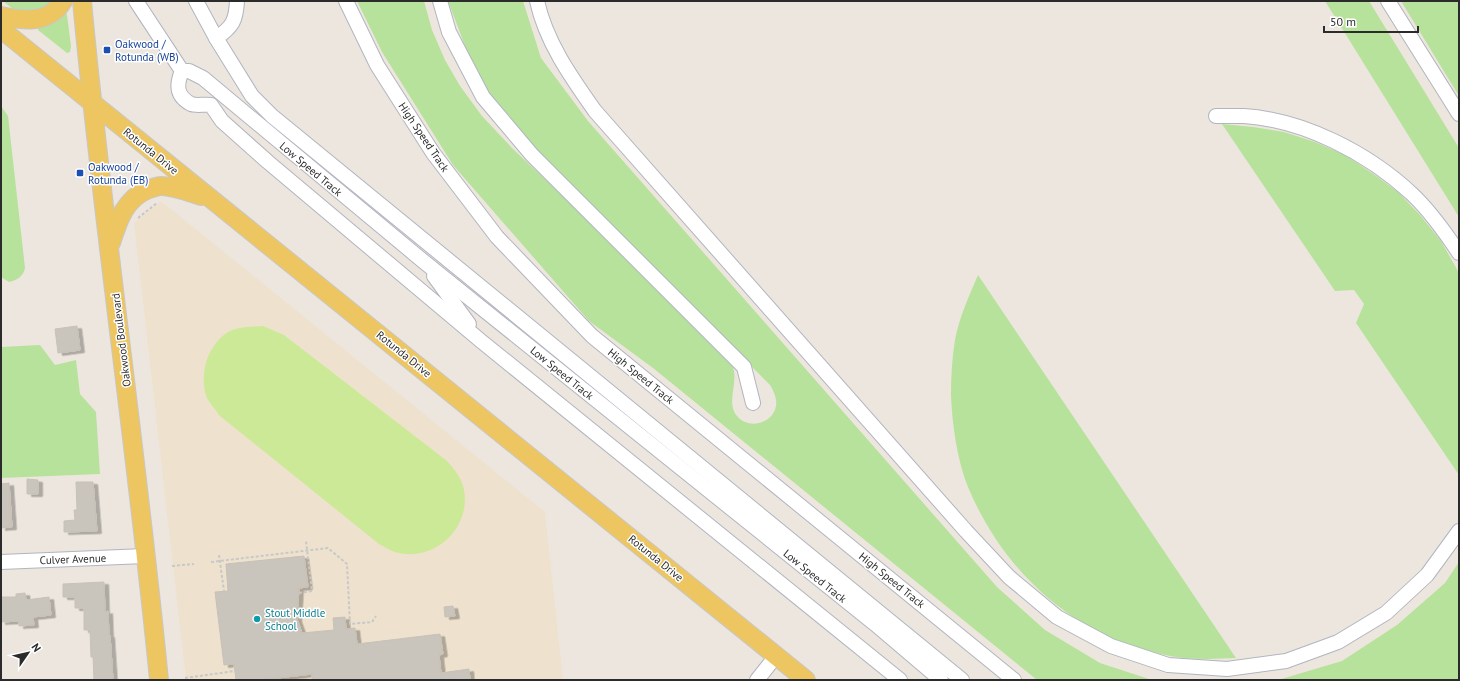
<svg xmlns="http://www.w3.org/2000/svg" width="1460" height="681" viewBox="0 0 1460 681" font-family="'PT Sans',sans-serif">
<style>
.education{fill:#eee2ce}
.green{fill:#b7e29b}
.pitch{fill:#cbe997}
.building{fill:#c9c4bc;stroke:#c8c1b7;filter:url(#shadow)}
.lines{fill:none;stroke-linecap:round;stroke-linejoin:round}
.minor-casing{stroke:#b1b5bf;stroke-width:16}
.major-casing{stroke:#c8c8c8;stroke-width:20}
.path{stroke:#c8c8c8;stroke-width:2;stroke-dasharray:3 2;stroke-linecap:butt}
.minor{stroke:#fff;stroke-width:14}
.major{stroke:#eec661;stroke-width:18}
.transit-dot{fill:#1a4fb4;stroke:#fff;stroke-width:1.5}
.culture-dot{fill:#0f9aa8;stroke:#fff;stroke-width:1.5}
.labels{text-anchor:middle;dominant-baseline:central;stroke-width:3;stroke-linejoin:round;paint-order:stroke}
.transit-label{font-size:11px;fill:#164399;stroke:#fff;text-anchor:start}
.street-label{font-size:11px;fill:#2b2b2b;stroke:#fff}
.culture-label{font-size:11px;fill:#0d838f;stroke:#fff;text-anchor:start}
</style>
<defs>
<filter id="shadow"><feDropShadow dx="4.5" dy="2.5" stdDeviation="0" flood-color="#0004"/></filter>
</defs>
<rect width="100%" height="100%" fill="#ede6de"/>
<path class="education" d="M161 201 545 512 563 680H186L134 223Z"/>
<g class="green">
<path d="M3 1H54L43 12 19 14Z"/>
<path d="M357 1H424L432 30 445 60 460 86 482 116 512 148 639 269 732 365C740 381 725 402 737 416 750 432 779 421 776 400 775 394 773 390 770 385L514 127 492 98 470 59 448 1H523L541 58 588 121 997 587 1045 630 1100 663 1152 680H1037L653 368 589 321 453 165 382 52Z"/>
<path d="M1325 1H1369L1459 148V217Z"/>
<path d="M1401 1H1459V96Z"/>
<path d="M64 10 66 12 67 15 71 46 70 52 67 53 38 30V28Z"/>
<path d="M1 106 8 116 25 268C23 277 17 280 9 282L1 277Z"/>
<path d="M1222 124 1253 127 1284 132 1315 142 1345 155 1372 173 1398 192 1420 215 1441 241 1459 273V475L1356 323 1364 304 1354 290 1335 291Z"/>
<path d="M978 275 1236 658C1214 659 1192 660 1170 656 1076 639 1004 573 968 487 957 460 952 423 951 395 951 377 952 358 955 340 959 318 969 296 978 275Z"/>
<path d="M40 345 55 365 76 360 80 394 96 412 100 474 1 478V347Z"/>
<path d="M1459 562V680H1278L1342 661 1397 625 1445 583Z"/>
</g>
<path class="pitch" d="M263 326 284 335 447 461C454 469 462 478 464 490 471 527 436 561 399 553 392 552 385 547 379 544L220 416C216 410 210 404 207 398 199 377 206 348 225 334 235 326 251 327 263 326Z"/>
<g class="building">
<path d="M77 326 80 350 58 353 55 329Z"/>
<path d="M27 479 38 480V494H27Z"/>
<path d="M76 482H93L97 531 64 532V521L75 520 74 510H77Z"/>
<path d="M9 483 12 527 1 528V484Z"/>
<path d="M304 556 308 587 299 588 297 619 302 633 334 630 333 618 345 617 346 629 355 628 357 644 440 634 443 654 439 655 441 673 469 669 470 680H312V674L260 680H236L234 664 224 665 215 592 228 591 226 564Z"/>
<path d="M104 582 105 612 108 611 109 635H110L113 680H94L93 657H91L90 630H84V608H75V597H63V584Z"/>
<path d="M25 593 26 600 49 597 51 615 33 617 34 625 19 626V621L1 622V597H16V594Z"/>
<path d="M453 606 455 616 445 617 444 607Z"/>
</g>
<g class="lines">
<defs>
<g id="minor">
<path d="M136 1 182 71C176 85 176 96 191 104 196 106 205 104 211 105L222 121 268 162 481 341 900 680"/>
<path d="M196 1 216 38 252 96 272 116 962 680"/>
<path d="M346 1 377 65 433 153 497 237 592 336 1014 680"/>
<path d="M440 1 449 32 483 97 532 155 744 367 753 403"/>
<path d="M537 1C546 42 571 77 595 111L966 531 1009 577 1057 617 1111 646 1168 665 1227 669 1286 661 1338 642 1386 613 1427 575 1459 531"/>
<path d="M1388 1 1459 114"/>
<path d="M216 38C233 27 236 20 237 1"/>
<path d="M182 71H189L203 78 423 261 875 624 941 680"/>
<path d="M1216 116C1225 116 1235 116 1244 116 1304 120 1368 153 1412 194 1430 211 1445 232 1459 253"/>
<path d="M434 276 469 324"/>
<path d="M1 562 145 556"/>
<path d="M757 680 776 656"/>
</g>
<g id="major">
<path d="M82 1C103 228 137 453 159 680"/>
<path d="M1 16C24 21 49 24 63 1"/>
<path d="M1 29 806 680"/>
<path d="M111 243C118 221 125 198 149 189 153 188 158 186 161 186 174 186 188 192 201 196"/>
</g>
</defs>
<use href="#minor" class="minor-casing"/>
<use href="#major" class="major-casing"/>
<g class="path">
<path d="M138 218 157 203"/>
<path d="M219 555 224 591"/>
<path d="M211 562 328 548 347 564 350 624 372 622 376 616"/>
<path d="M172 566 194 564"/>
<path d="M299 593 312 591 306 541"/>
<path d="M185 678 235 671"/>
</g>
<use href="#minor" class="minor"/>
<use href="#major" class="major"/>
</g>
<g class="transit-dot">
<rect x="103" y="46" width="8" height="8" rx="2"/>
<rect x="76" y="169" width="8" height="8" rx="2"/>
</g>
<circle class="culture-dot" cx="257" cy="619" r="4"/>
<g class="labels">
<g class="transit-label">
<text x="115" y="44">Oakwood /<tspan x="115" dy="13">Rotunda (WB)</tspan></text>
<text x="88" y="167">Oakwood /<tspan x="88" dy="13">Rotunda (EB)</tspan></text>
</g>
<g class="street-label">
<text transform="translate(424 137) rotate(56)">High Speed Track</text>
<text transform="translate(151 151) rotate(39)">Rotunda Drive</text>
<text transform="translate(311 169) rotate(40)">Low Speed Track</text>
<text transform="translate(121 340) rotate(-97)">Oakwood Boulevard</text>
<text transform="translate(404 354) rotate(39)">Rotunda Drive</text>
<text transform="translate(562 373) rotate(39)">Low Speed Track</text>
<text transform="translate(641 376) rotate(39)">High Speed Track</text>
<text transform="translate(656 558) rotate(39)">Rotunda Drive</text>
<text transform="translate(73 559) rotate(-2)">Culver Avenue</text>
<text transform="translate(815 576) rotate(39)">Low Speed Track</text>
<text transform="translate(892 580) rotate(39)">High Speed Track</text>
</g>
<g class="culture-label">
<text x="265" y="613">Stout Middle<tspan x="265" dy="13">School</tspan></text>
</g>
</g>
<rect width="1460" height="681" fill="none" stroke="#2b2b2b" stroke-width="4"/>
<g transform="translate(28 653) rotate(56)" stroke="#ffffff" stroke-width="3" paint-order="stroke">
<path d="M0-3L7 15L0 10L-7 15Z" fill="#2b2b2b"/>
<text y="-6" font-size="11" font-weight="bold" text-anchor="middle" fill="#2b2b2b">N</text>
</g>
<path d="M1324 26v6h94v-6" fill="none" stroke="#2b2b2b" stroke-width="2"/>
<text x="1330" y="26" font-size="12" fill="#2b2b2b" stroke="#ffffff" stroke-width="3" paint-order="stroke">50 m</text>
</svg>
